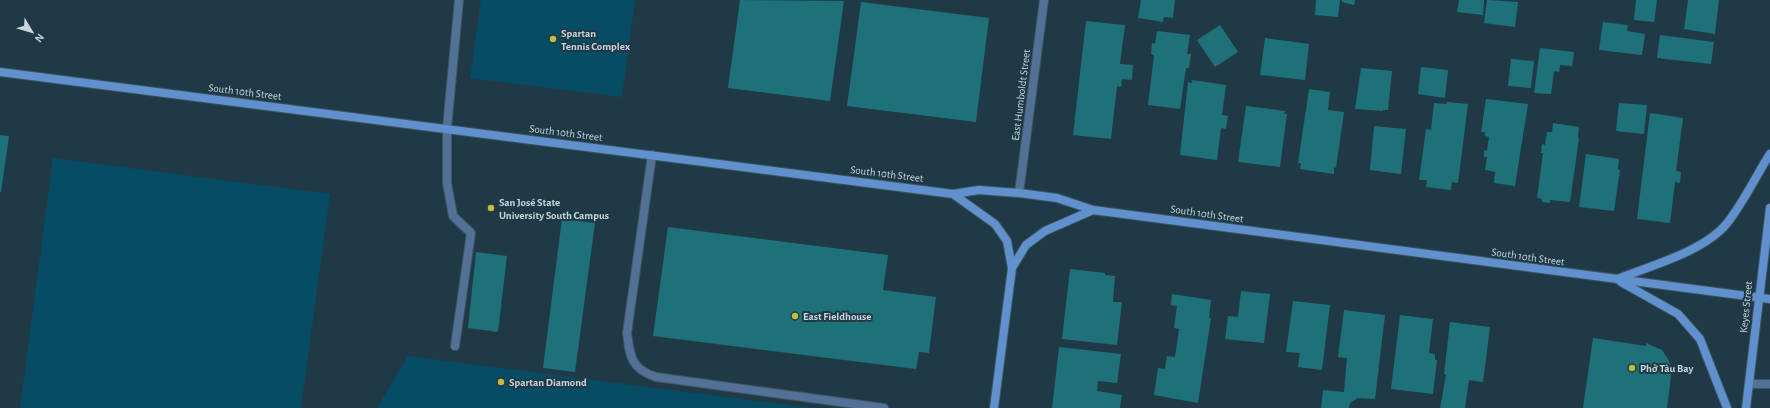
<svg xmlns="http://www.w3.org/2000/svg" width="1770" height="408" font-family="'Alegreya Sans',sans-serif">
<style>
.green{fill:#074c65}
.building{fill:#1f7179}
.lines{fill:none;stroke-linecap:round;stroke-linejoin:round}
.service-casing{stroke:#3d5661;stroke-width:10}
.minor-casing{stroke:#3d5661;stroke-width:10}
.secondary-casing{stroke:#3d5661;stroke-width:10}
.service{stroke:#537197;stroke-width:8}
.minor{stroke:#537197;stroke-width:8}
.secondary{stroke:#6091ce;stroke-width:8}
.poi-dot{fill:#c5bc3d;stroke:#1f3a46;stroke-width:1.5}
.labels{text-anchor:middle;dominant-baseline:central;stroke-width:4;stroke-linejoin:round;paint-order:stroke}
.poi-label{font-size:11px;font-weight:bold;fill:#c7d6de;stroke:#1f3a46;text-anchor:start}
.street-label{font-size:11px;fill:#c7d6de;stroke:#1f3a46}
</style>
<rect width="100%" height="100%" fill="#1f3a46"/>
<path class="green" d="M481 0H635L622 97 470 78Z
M53 158 330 194 301 408H20Z
M408 356 811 408H377Z"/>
<path class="building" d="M740 0 844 1 830 101 728 88Z
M1141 0H1175L1173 18 1164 17 1163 22 1138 18Z
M1316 0H1340L1338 17 1315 15Z
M1342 0H1355L1354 5 1342 2Z
M1459 0H1484L1483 15 1457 12Z
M1487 0 1518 2 1515 27 1484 23Z
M1636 0H1657L1654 22 1634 20Z
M1688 0H1719L1715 34 1684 29Z
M861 2 989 18 976 122 847 106Z
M1086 21 1125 25 1120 64 1133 65 1132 80 1122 79 1121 87 1117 86 1111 139 1073 135Z
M1603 22 1628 25 1627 31 1645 34 1642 55 1599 50Z
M1220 25 1238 52 1215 67 1197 40Z
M1157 31 1190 35 1187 54H1191L1189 68H1186L1180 109 1148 105 1154 55 1151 54 1152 43 1155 44Z
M1660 35 1714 42 1711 64 1657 58Z
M1265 38 1309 44 1305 80 1260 75Z
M1540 48 1574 52 1572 66 1560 65 1559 72 1554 71 1551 94 1534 93Z
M1511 59 1534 61 1531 88 1508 86Z
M1421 67 1448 70 1445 98 1418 94Z
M1361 68 1392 71 1388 110H1383V111L1355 109Z
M1192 80 1226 85 1222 115 1228 116 1226 129 1221 128 1217 160 1180 155 1188 82 1192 83Z
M1309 89 1330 92 1328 110 1344 112 1336 168 1334 167V174L1300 169 1301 163H1298Z
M1486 99 1528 104 1515 186 1494 183 1495 172 1485 170 1487 157H1484V150L1487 151 1489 137 1485 136V132H1481Z
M1447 102 1468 104 1458 183 1452 182 1451 190 1426 187 1427 180H1419L1426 129 1431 130 1434 103 1446 104Z
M1619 103 1647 105 1644 134 1616 131Z
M1246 106 1285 111 1284 114H1287L1280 167 1238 162Z
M1650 113 1683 118 1676 171 1681 172 1680 183 1675 182 1670 223 1637 219Z
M1553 123 1579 127 1578 138H1579L1570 202 1550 200V203L1542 202V199L1537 198 1543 153H1541L1542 144 1545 145 1547 132H1552Z
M1374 126 1406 129 1401 174 1370 170Z
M0 135 9 136 1 192H0Z
M1586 154 1619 159 1618 169 1620 170 1614 211 1579 207Z
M562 219 595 223 575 372 543 368Z
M668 227 888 255 883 290 936 297 929 353 919 352 916 369 653 336Z
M476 252 507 256 498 332 468 328Z
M1070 269 1105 273V275L1115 276 1113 302H1122L1117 345 1062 339Z
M1241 291 1270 294 1264 343 1225 339 1228 316 1238 317Z
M1172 294 1211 300 1209 318H1211L1198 403 1154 395 1158 368 1165 369 1167 356 1175 357 1179 329 1174 328 1177 306 1171 305Z
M1293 301 1330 305 1322 370 1298 367 1300 353 1286 352Z
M1344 310 1385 315 1375 399 1358 398 1350 403 1349 408H1321L1323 390 1344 392 1347 358 1338 357Z
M1400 315 1433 319 1429 353 1435 354V360H1437L1433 394 1391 389Z
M1450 322 1490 327 1483 382 1469 380 1465 408H1440L1446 375 1444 374Z
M1593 338 1646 346V343L1662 350 1668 359 1672 368 1667 408H1583Z
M1059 347 1121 354 1117 383 1098 381 1097 391 1122 395 1120 408H1052Z"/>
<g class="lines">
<g class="service-casing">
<path id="service" d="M652 155 627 333C630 357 631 369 656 377L884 408
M455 346 471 233 453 216 447 183V128L459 0
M1749 384H1770"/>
</g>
<g class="minor-casing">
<path id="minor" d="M1019 193 1044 0"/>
</g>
<g class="secondary-casing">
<path id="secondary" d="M0 72 953 194 979 190 1019 193 1057 198 1093 210 1770 299
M953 194 995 224 1007 241 1012 268 994 408
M1012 268 1026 245 1045 231 1093 210
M1617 279C1650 266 1706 251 1728 222 1744 201 1756 176 1770 154
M1621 282 1678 314 1700 339 1727 408
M1746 408 1770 208"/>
</g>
<use href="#service" class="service"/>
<use href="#minor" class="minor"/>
<use href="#secondary" class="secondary"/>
</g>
<g class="poi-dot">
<circle cx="553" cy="39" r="4"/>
<circle cx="491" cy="208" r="4"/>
<circle cx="795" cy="316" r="4"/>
<circle cx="1632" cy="368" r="4"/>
<circle cx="501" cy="382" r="4"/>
</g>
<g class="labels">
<g class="poi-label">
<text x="561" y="33">Spartan<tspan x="561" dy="13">Tennis Complex</tspan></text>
<text x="499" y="202">San José State<tspan x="499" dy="13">University South Campus</tspan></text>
<text x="803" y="316">East Fieldhouse</text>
<text x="1640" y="368">Phở Tàu Bay</text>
<text x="509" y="382">Spartan Diamond</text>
</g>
<g class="street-label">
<text transform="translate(245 92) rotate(7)">South 10th Street</text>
<text transform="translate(1021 95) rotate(-83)">East Humboldt Street</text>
<text transform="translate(566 133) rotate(7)">South 10th Street</text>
<text transform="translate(887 174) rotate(7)">South 10th Street</text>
<text transform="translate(1207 214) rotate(8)">South 10th Street</text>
<text transform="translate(1528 257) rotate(8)">South 10th Street</text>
<text transform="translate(1746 307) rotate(-84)">Keyes Street</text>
</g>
</g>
<g transform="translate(32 32) rotate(128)" stroke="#1f3a46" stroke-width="3" paint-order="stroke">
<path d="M0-3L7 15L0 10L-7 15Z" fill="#c7d6de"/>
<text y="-6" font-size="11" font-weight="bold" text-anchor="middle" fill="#c7d6de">N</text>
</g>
</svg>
